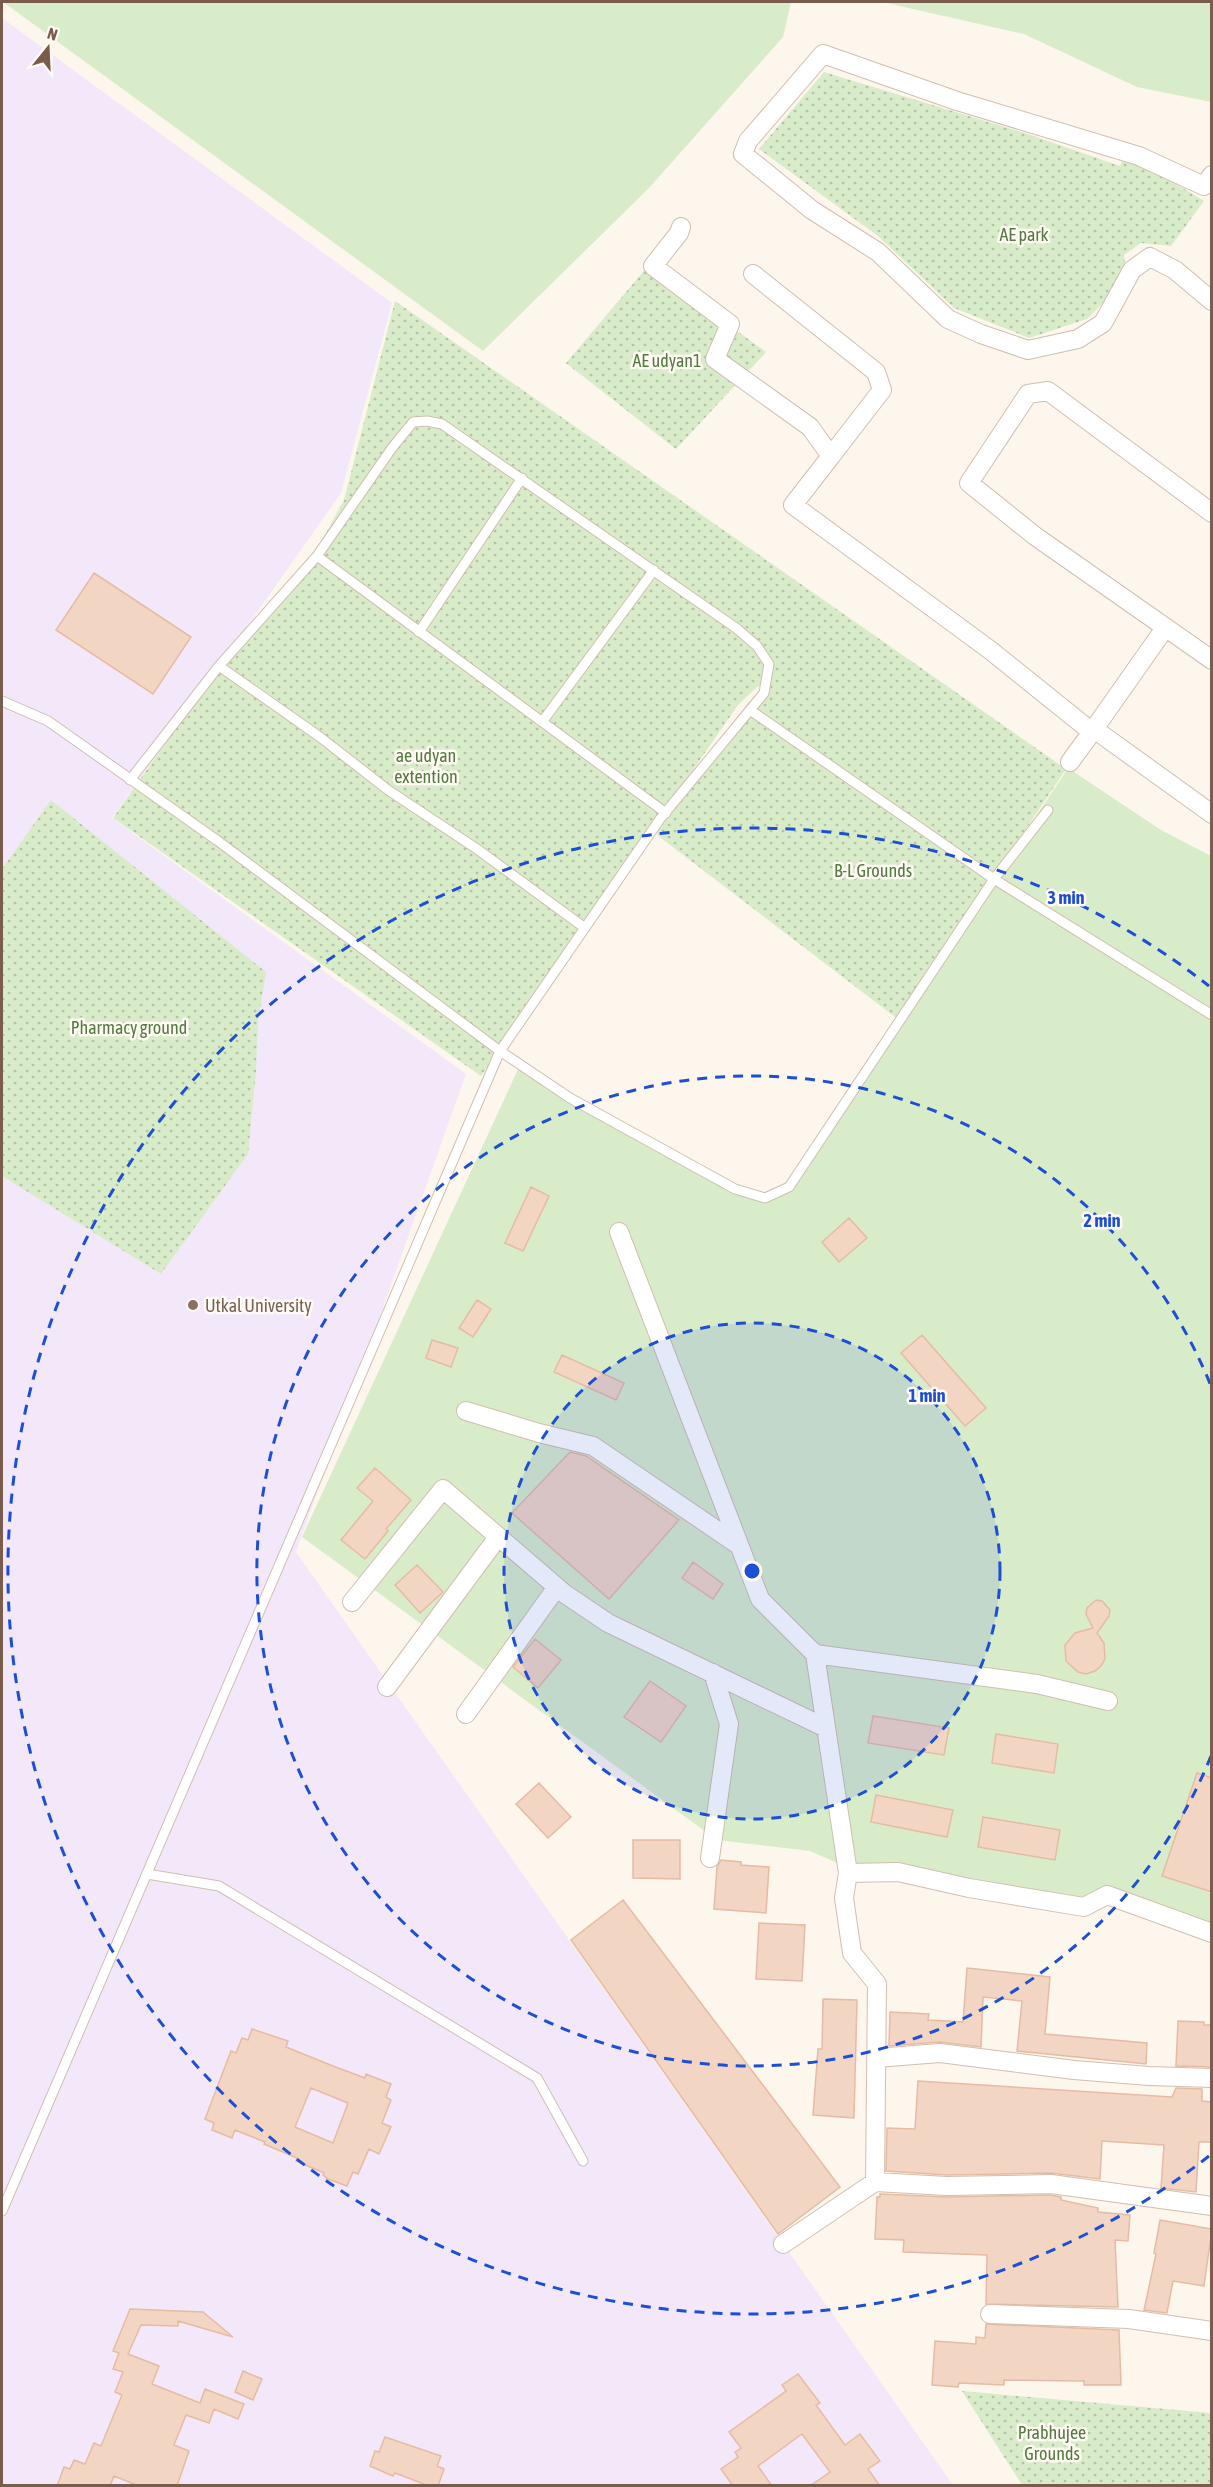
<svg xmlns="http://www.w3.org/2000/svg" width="1213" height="2487" font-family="'Asap Condensed',sans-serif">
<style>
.education{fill:#f3e8fa}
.grass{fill:#d8ecc9}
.park{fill:url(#park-dots)}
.building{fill:#f3d5c3;stroke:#e6bba3;stroke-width:1.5;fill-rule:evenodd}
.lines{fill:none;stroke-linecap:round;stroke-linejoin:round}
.lane-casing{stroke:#d1beb0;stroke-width:11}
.street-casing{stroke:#d1beb0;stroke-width:20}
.lane{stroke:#fff;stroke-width:9}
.street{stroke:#fff;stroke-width:18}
.ring{fill:none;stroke:#1d4ed8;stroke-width:3;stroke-dasharray:10 8}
.education-dot{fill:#8d6e63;stroke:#fffaf3;stroke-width:2}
.labels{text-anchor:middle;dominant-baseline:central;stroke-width:5;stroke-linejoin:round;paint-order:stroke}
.park-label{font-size:18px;fill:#537a41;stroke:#fffaf3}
.education-label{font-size:18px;fill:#785e54;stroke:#fffaf3;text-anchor:start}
.centre{fill:#1d4ed8;stroke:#fffaf3;stroke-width:3}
.ring-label{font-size:18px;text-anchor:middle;font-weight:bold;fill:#1d4ed8;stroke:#fffaf3;stroke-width:5;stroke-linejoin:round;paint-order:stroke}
</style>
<defs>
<pattern id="park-dots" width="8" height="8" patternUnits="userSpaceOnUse" patternTransform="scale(1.5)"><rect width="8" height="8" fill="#d8ecc9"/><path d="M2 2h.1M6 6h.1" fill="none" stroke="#b4c2a5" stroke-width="1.8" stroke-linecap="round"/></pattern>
</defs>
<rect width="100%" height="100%" fill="#fdf6ec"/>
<path class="education" d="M2 18 392 303 341 493 112 818 466 1074 296 1552 953 2485H2Z"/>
<path class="grass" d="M3 2H791L783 37 649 188 483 351Z
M882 2H1211V102L1137 87 1024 34Z
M1068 768 1161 830 1211 856V1929L1118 1895 1084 1901 853 1870 810 1851 717 1840 302 1537 520 1065 666 1152 765 1199 790 1188Z"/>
<path class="park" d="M824 72 1025 133 1120 166 1125 152 1204 201 1171 246 1141 243 1124 255 1127 279 1087 319 1029 338 954 308 878 236 759 149Z
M648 266 766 352 676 449 566 363Z
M395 301 1066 769 899 1020 657 835 666 813 748 703 770 679 757 687 738 705 481 1076 113 818 219 666 314 555 344 500Z
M51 800 266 972 258 1021 256 1071 248 1154 161 1274 2 1176V869Z
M962 2391 1211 2413V2485H1022Z"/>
<path class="building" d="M94 573 191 637 153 694 56 630Z
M531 1187 549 1196 523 1251 505 1243Z
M849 1218 867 1238 839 1262 822 1242Z
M477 1300 491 1309 473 1337 459 1328Z
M922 1335 986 1408 965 1426 901 1353Z
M432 1340 458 1348 451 1367 426 1358Z
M562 1355 624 1383 616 1400 554 1372Z
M570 1452 586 1456 679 1520 609 1599 512 1513Z
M375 1468 411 1500 386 1529 388 1531 365 1559 341 1540 373 1501 357 1488Z
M693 1562 723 1584 713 1599 682 1578Z
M417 1565 443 1592 420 1613 395 1585Z
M1096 1600 1102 1601 1110 1610 1109 1616 1097 1633 1104 1643 1105 1659 1101 1666 1095 1671 1086 1674 1078 1672 1066 1661 1065 1645 1075 1633 1093 1628 1086 1614 1087 1608Z
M535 1639 561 1660 538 1688 513 1667Z
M650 1681 686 1706 661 1742 624 1717Z
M873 1716 949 1728 944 1755 868 1743Z
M996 1734 1058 1744 1054 1773 992 1763Z
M1197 1773 1212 1778V1892L1162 1876Z
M539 1783 571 1817 548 1838 516 1804Z
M876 1795 953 1810 947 1837 871 1822Z
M983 1817 1060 1830 1055 1860 978 1847Z
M633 1840H680V1879L633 1878Z
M721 1860 741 1862V1865L769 1867 766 1913 714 1909 717 1867Z
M623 1900 840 2187 778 2234 571 1940Z
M759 1923 805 1925 802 1981 756 1979Z
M967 1968 1050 1977 1045 2034 1147 2043 1146 2064 1017 2051 1022 2001 983 1997 981 2047 939 2042 889 2046 890 2012 929 2014 928 2020 963 2022Z
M823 1999 857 2000 854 2118 813 2115 818 2049H822Z
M1178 2021 1204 2022V2025H1212V2067L1176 2066Z
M252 2029 288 2041 286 2047 333 2066 365 2078 366 2074 391 2084 386 2097 391 2100 382 2123 391 2127 379 2154 369 2149 358 2174 353 2172 347 2186 328 2179 323 2175 324 2173 296 2161 297 2158 264 2144 265 2142 235 2130 232 2138 212 2130 214 2123 205 2119 231 2051 236 2053 242 2038 248 2040ZM311 2088 348 2103 333 2143 295 2127Z
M918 2081 1172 2097 1176 2088 1202 2089V2101L1212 2102V2142H1199L1196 2192 1161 2188 1164 2145 1102 2141 1100 2179 1051 2173 947 2175 886 2171 887 2128 915 2129Z
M880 2194 947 2197 1050 2195 1061 2197V2200L1098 2208V2212L1130 2215 1128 2241 1115 2240 1118 2307 986 2304 987 2255 903 2252 904 2240 875 2239 877 2197H880Z
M1160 2220 1212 2229 1204 2286 1173 2281 1167 2313 1144 2310 1156 2254 1154 2253Z
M130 2309 203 2312 233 2337 178 2321V2326L141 2325 128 2354 159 2366 152 2384 200 2403 205 2389 244 2404 238 2419 214 2409 209 2423 186 2415 174 2445 189 2451 177 2486H139L114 2476 110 2486H57L64 2467 70 2469 74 2460 85 2464 94 2443 101 2446 122 2395 115 2392 123 2372 113 2369 119 2353 113 2351Z
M986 2324 1119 2330 1121 2385H1084V2381L1004 2380V2385L959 2383 958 2387 932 2385 935 2341 976 2344V2337L985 2338Z
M243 2371 262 2379 253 2400 235 2392Z
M798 2374 820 2403 816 2405 845 2445 860 2434 880 2461 868 2469 880 2486H810L830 2472 802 2434 758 2466 772 2486H733L721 2469 738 2457 735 2452 741 2448 729 2432 786 2391 782 2385Z
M385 2437 441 2456 437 2466 444 2469 438 2486H429L395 2473 393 2476 370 2466 375 2451 379 2452Z"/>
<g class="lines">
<g class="lane-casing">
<path id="lane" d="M317 556 666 813
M419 632 522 478
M219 666 320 737 388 790 477 849 585 928
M2 701 48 721 218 841 500 1051 660 819 750 710 994 879 1048 810
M542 722 654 570
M130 780 219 666 317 556 392 448 413 422 427 421 442 424 736 628 757 646 769 664 764 693 750 710
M147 1874 219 1886 537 2078 583 2161
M2 2211 500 1051 570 1098 735 1189 765 1198 789 1187 994 879 1212 1015"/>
</g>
<g class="street-casing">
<path id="street" d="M1212 175 1204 186 1139 156 957 101 823 54 748 141 743 154 812 210 878 252 948 319 981 334 1028 350 1078 339 1103 323 1132 270 1150 257 1175 270 1212 301
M681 227 679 233 653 266 730 324 715 359 810 427 831 456 793 505 990 650 1092 732
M753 274 876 372 882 390 831 456
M1212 513 1048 391 1028 394 969 483 1035 536 1212 660
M1094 729 1165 628
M1070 762 1094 729 1212 814
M619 1232 760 1599 815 1654
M466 1411 539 1433 593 1446 737 1544
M352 1602 443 1489 565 1594 608 1623 826 1728
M387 1687 498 1537
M466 1714 557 1587
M710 1858 729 1724 713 1673
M848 1873 815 1654 1037 1684 1108 1701
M876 2058 940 2053 1074 2070 1149 2076 1212 2078
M875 2182 877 1984 852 1953 844 1898 848 1873 898 1872 969 1888 1084 1907 1107 1895 1212 1933
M783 2244 875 2182 947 2186 1051 2184 1212 2206
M990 2314 1129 2319 1212 2331"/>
</g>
<use href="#lane" class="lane"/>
<use href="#street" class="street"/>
</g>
<circle cx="752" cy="1571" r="248" fill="#1d4ed8" fill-opacity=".12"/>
<g class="ring">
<circle cx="752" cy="1571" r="248"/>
<path d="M1211 1756A495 495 0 1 1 1211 1386"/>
<path d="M1209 2156A743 743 0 1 1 1209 986"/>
</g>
<circle class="education-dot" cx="193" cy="1305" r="6"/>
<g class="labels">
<g class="park-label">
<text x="1024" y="234">AE park</text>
<text x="667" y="360">AE udyan1</text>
<text x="426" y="755">ae udyan<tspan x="426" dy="21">extention</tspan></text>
<text x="873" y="870">B-L Grounds</text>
<text x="129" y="1027">Pharmacy ground</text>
<text x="1052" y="2432">Prabhujee<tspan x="1052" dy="21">Grounds</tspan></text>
</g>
<g class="education-label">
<text x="205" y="1305">Utkal University</text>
</g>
</g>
<circle cx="752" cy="1571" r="9" class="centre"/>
<g class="ring-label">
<text x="1066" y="904">3 min</text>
<text x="1102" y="1227">2 min</text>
<text x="927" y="1402">1 min</text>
</g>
<rect width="1213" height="2487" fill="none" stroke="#7a5c4d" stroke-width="6"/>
<g transform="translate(48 48) rotate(18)" stroke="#fffaf3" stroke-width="4.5" paint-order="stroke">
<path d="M0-4.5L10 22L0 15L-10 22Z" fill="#7a5c4d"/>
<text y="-9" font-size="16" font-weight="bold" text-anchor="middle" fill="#7a5c4d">N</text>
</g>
</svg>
